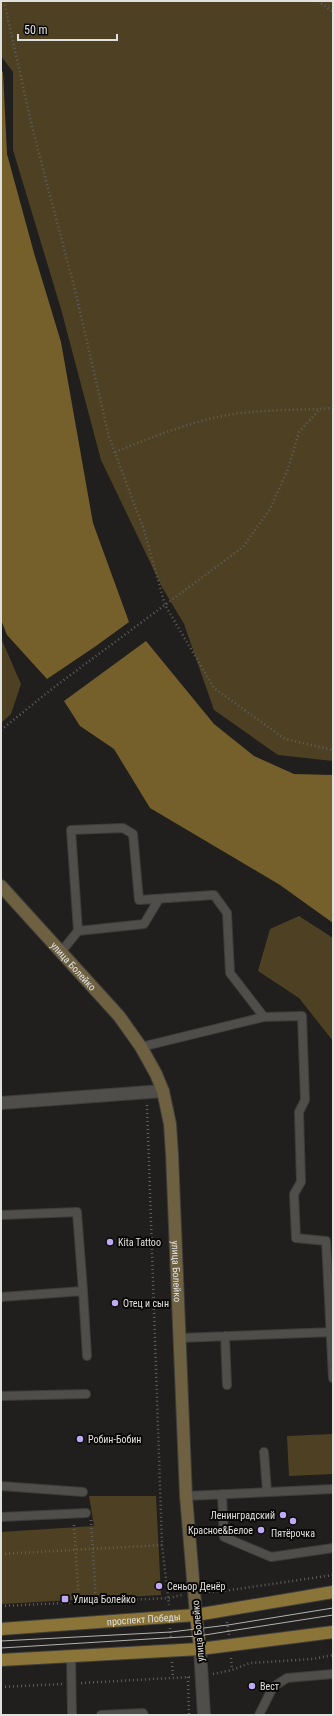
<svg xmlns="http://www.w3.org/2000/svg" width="334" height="1716" font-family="'Roboto Condensed',sans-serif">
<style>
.green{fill:#4e4123}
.water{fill:#755f2b}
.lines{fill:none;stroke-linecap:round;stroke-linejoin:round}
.lane-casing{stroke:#3d3d3b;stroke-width:10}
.street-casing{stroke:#3d3d3b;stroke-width:14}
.secondary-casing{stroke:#3d3d3b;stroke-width:14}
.primary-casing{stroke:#3d3d3b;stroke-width:14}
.path{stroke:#61605e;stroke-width:2.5;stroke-dasharray:1 3;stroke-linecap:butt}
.lane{stroke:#504e4b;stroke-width:8}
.street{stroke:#504e4b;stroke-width:12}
.secondary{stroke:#6d6142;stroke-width:12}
.primary{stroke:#8b7438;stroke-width:12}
.tram{stroke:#b2b2b0;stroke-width:1}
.poi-dot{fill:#bea9f4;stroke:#0a0908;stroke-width:1.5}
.labels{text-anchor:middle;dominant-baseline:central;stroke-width:4;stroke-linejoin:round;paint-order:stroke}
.street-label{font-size:10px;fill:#e0e0de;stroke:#0a0908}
.poi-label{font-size:10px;fill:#e0e0de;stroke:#0a0908;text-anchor:start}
</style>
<rect width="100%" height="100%" fill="#201f1d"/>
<path class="green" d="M1 1H333V761L278 755 214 710 184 624 162 587 101 460 61 309 13 150V72L1 56Z
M1 638 21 684 11 714 1 723Z
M299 916 333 938V1041L299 998 258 971 270 929Z
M333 1434V1474L289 1476 287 1436Z
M89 1496H156L161 1595 1 1604V1532L94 1526Z"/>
<path class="water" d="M1 71 3 72 7 154 34 253 61 342 93 523 129 622 96 646 47 679 7 635 1 620Z
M146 641 214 724 254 756 294 774 333 775V923L280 885 150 808 114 749 80 726 64 701Z"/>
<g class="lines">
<g class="lane-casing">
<path id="lane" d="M78 931 71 830 123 828 133 834 139 900 214 895 227 913 230 973 264 1017 302 1016 305 1100 299 1112 301 1182 294 1194 296 1238 326 1241 333 1378
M61 952 78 931 144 924 159 899
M141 1047 264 1017
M1 1215 77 1212 83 1291 1 1297
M83 1291 87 1356
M225 1336 227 1385
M180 1338 333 1332
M1 1396 86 1394
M264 1452 267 1492
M1 1486 83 1492
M222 1494 224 1537 271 1557 333 1548
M186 1496 333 1489
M1 1517 86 1513
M71 1656 72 1715
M101 1715 143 1713 144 1715
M259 1715 273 1687 287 1678 333 1674"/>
</g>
<g class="street-casing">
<path id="street" d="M1 1103 163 1091
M200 1649 204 1715"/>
</g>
<g class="secondary-casing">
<g id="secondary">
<path id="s1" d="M1 886 119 1016 141 1047 156 1074 163 1091 170 1124 172 1154 186 1496 196 1615"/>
</g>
</g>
<g class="primary-casing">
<g id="primary">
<path d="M196 1615 200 1649"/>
<path id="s2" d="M1 1629 196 1615 333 1592"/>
<path d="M1 1660 200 1649 333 1632"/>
</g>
</g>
<path class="path" d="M4 1 33 131 75 290 109 437 143 527 165 605 214 688 285 739 333 750
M318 1 333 12
M115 452C150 438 185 424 222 416 252 410 289 410 320 409
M1 730 53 688 243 547 270 509 288 469 299 432 320 409 333 408
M147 1105 162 1545 169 1605
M91 1520 96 1602
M74 1525 79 1603
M1 1554 162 1545
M205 1592 224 1591 333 1575
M1 1606 169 1598 182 1595
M227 1622 229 1635
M170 1628 171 1639
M231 1658 232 1670
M172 1662 173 1678
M213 1674 232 1670 250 1663 313 1659 333 1655
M188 1677 189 1715
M81 1683 190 1677
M1 1687 62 1684"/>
<use href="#lane" class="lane"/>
<use href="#street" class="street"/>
<use href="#secondary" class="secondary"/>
<use href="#primary" class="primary"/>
<path class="tram" d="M1 1641 171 1632 228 1625 333 1608
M1 1648 198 1636 333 1615"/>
</g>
<g class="poi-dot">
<circle cx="110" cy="1242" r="4"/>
<circle cx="115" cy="1303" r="4"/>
<circle cx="80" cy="1439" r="4"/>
<circle cx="283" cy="1515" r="4"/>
<circle cx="293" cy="1521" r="4"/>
<circle cx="261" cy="1530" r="4"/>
<circle cx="159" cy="1586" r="4"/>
<rect x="61" y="1595" width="8" height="8" rx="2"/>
<circle cx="252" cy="1686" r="4"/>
</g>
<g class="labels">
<g class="street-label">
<text stroke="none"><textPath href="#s1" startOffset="108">улица Болейко</textPath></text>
<text stroke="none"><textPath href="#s1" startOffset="444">улица Болейко</textPath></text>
<text stroke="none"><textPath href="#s2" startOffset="143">проспект Победы</textPath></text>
<text transform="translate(198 1631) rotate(-95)">улица Болейко</text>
</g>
<g class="poi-label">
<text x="118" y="1242">Kita Tattoo</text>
<text x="123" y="1303">Отец и сын</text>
<text x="88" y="1439">Робин-Бобин</text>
<text x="275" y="1515" text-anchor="end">Ленинградский</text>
<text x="253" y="1530" text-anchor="end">Красное&amp;Белое</text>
<text x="293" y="1533" text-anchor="middle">Пятёрочка</text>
<text x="167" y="1586">Сеньор Денёр</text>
<text x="73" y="1599">Улица Болейко</text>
<text x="260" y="1686">Вест</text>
</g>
</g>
<rect width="334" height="1716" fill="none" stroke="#e0e0de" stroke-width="4"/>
<path d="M18 34v6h99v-6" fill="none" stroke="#e0e0de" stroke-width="2"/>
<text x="24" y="34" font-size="12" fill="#e0e0de" stroke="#0a0908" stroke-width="3" paint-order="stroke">50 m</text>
</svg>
